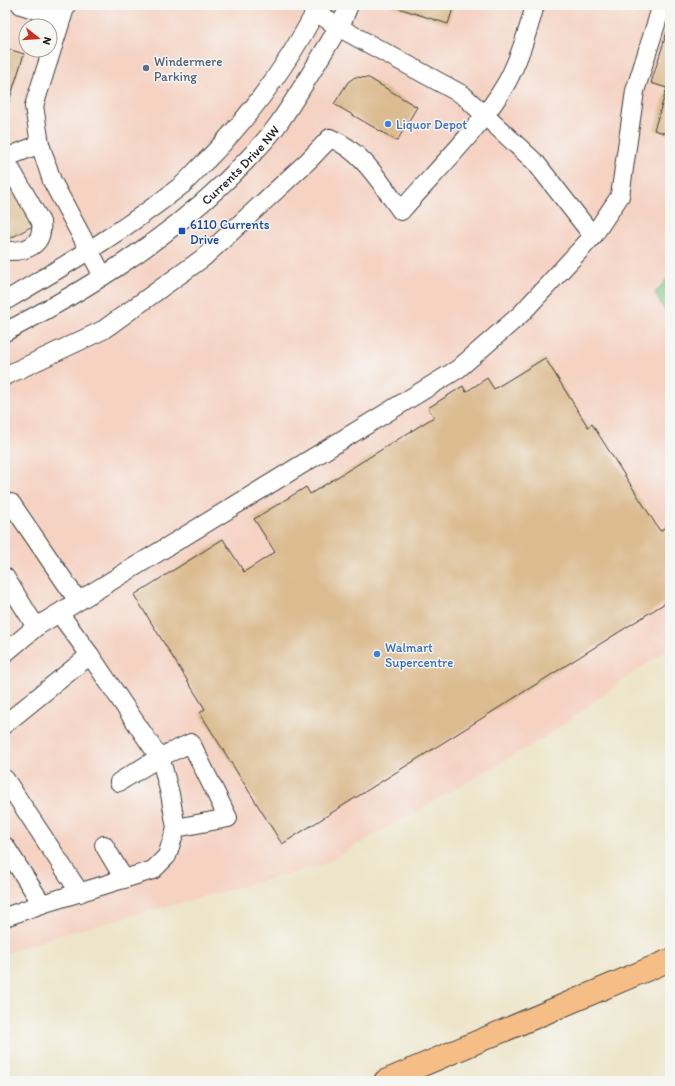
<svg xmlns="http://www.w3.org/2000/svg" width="675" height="1086" font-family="Itim,sans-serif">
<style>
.built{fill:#f5d2c2;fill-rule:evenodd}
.green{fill:#7ac98a;stroke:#4b7253}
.building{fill:#dbbb90}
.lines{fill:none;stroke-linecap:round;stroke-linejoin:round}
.minor-casing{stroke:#3b3a36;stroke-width:20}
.highway-casing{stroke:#3b3a36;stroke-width:24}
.minor{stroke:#fff;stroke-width:18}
.highway{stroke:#f6be87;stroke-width:22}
.service-dot{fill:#5c6f8a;stroke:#f6f6f2;stroke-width:1.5}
.shop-dot{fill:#3f7fe0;stroke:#f6f6f2;stroke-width:1.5}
.transit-dot{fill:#1a4fb4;stroke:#f6f6f2;stroke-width:1.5}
.labels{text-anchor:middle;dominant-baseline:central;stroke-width:3;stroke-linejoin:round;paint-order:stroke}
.service-label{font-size:13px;fill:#4e5e75;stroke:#f6f6f2;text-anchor:start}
.shop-label{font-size:13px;fill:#366cbe;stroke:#f6f6f2;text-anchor:start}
.street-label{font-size:13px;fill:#1c1c1c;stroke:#f6f6f2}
.transit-label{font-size:13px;fill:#164399;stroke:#f6f6f2;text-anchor:start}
</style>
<rect width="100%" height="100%" fill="#f6f6f2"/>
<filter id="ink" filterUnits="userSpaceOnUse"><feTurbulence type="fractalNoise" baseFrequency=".025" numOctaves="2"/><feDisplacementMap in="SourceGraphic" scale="8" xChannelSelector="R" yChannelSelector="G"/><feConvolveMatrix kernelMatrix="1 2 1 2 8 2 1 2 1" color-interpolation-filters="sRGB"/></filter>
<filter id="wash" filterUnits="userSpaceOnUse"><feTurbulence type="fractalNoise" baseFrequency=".012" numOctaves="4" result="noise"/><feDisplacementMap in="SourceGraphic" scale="16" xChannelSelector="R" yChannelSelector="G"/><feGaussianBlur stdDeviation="0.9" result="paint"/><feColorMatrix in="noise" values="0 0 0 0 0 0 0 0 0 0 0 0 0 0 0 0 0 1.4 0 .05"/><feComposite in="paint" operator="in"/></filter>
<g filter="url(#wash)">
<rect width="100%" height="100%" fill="#ede5c9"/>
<path class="built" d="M5 5H670V647L544 738 322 865 64 934 5 953ZM26 26H50V50H26Z"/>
<path class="green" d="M670 276V320L655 293Z"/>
<g id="blocks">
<path class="building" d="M389 5H454L448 24Z
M670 22V135L654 130 667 88 651 83Z
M5 48 24 54 5 114Z
M355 77 369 78 417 107 397 141 334 104 348 82Z
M5 171 36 224 9 239 5 233Z
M545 358 588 427 592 424 660 531 670 524V600L282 844 200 713 205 709 134 595 223 539 244 572 275 552 254 519 306 487 310 494 434 417 428 408 463 386 466 392 487 378 494 389Z"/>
</g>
</g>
<g filter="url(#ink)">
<use href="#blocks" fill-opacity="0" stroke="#3b3a36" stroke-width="1"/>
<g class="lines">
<g class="minor-casing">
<g id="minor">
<path d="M21 5 61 18"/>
<path d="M66 5 34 106 40 144 52 181 103 276"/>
<path d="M315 11 338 27 463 95 536 163 593 236"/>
<path d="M5 158 40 144"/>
<path d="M5 159 41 222C44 246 26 252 5 251"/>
<path d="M5 301C66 265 127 229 182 185 191 177 199 167 208 159 253 113 289 63 319 5"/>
<path id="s1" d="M5 332C86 290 160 244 226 181 245 162 264 144 279 123 302 90 322 54 343 20L349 5"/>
<path d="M5 376 103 330 203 258 309 160 330 138C363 151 381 184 401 211 436 171 480 129 507 82 520 58 528 31 535 5"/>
<path d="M11 503 78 601"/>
<path d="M5 577 36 627"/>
<path d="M5 653 36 627 458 369 521 314 593 236 620 196 635 91 662 5"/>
<path d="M5 724 90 655 59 613"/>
<path d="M5 779 80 893"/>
<path d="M119 782 160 757 191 743 228 818 176 828"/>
<path d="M104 845 124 879"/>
<path d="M5 846 42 904 5 917"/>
<path d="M42 904 153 870 167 856 176 828 170 794 161 760 90 655"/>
</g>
</g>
<g class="highway-casing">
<path id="highway" d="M385 1081 670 960"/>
</g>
<use href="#minor" class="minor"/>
<use href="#highway" class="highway"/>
</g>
</g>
<circle class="service-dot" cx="146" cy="68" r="4"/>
<g class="shop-dot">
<circle cx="388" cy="124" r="4"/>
<circle cx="377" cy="654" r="4"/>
</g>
<rect class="transit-dot" x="178" y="227" width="8" height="8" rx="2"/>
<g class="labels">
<g class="service-label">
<text x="154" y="61">Windermere<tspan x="154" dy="15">Parking</tspan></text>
</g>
<g class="shop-label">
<text x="396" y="124">Liquor Depot</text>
<text x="385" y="647">Walmart<tspan x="385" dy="15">Supercentre</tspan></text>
</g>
<g class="street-label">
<text stroke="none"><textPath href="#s1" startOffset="290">Currents Drive NW</textPath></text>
</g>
<g class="transit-label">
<text x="190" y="224">6110 Currents<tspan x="190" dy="15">Drive</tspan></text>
</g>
</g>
<rect width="675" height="1086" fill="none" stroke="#f6f6f2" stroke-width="20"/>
<g transform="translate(38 38) rotate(107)"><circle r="19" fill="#f6f6f2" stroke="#9f9f9c"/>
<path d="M0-3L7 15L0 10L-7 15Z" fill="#c8321e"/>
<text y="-6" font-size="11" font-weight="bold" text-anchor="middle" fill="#1c1c1c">N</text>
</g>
</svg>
